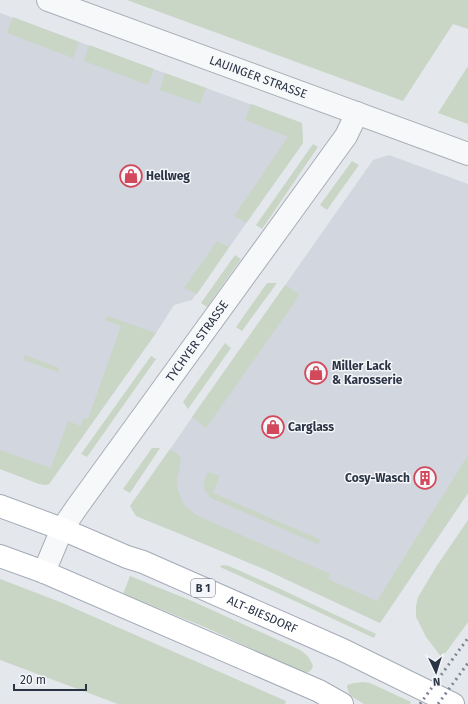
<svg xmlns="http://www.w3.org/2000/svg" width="468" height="704" font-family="'Fira Sans',sans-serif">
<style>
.built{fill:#d2d6de}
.green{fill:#c9d6c5}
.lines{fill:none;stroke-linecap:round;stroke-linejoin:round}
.minor-casing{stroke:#a9aeb7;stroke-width:24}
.primary-casing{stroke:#a3abb8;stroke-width:24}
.minor{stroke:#f7f8fa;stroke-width:22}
.primary{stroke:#fff;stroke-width:22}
.rail{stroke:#7d8696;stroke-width:3;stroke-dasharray:2 4;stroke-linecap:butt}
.labels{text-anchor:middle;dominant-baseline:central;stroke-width:3;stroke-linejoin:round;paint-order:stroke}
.shield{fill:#f4f6f9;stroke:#676e7b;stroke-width:1}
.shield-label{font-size:11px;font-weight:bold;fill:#2b3445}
.street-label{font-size:12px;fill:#2b3445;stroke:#f4f6f9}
.poi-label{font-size:12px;font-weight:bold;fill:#2b3445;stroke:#f4f6f9;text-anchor:start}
</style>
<rect width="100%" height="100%" fill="#e4e7ec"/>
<path class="built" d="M0 13 302 123 303 143 192 300 174 305 156 333 49 484 45 485 0 469Z
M389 155 468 184V493L380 623 264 569 178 533 136 516 130 506 373 160Z"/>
<path class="green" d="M127 0H468V29L453 24 403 101Z
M13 17 79 42 73 58 7 33Z
M89 45 154 69 148 85 84 61Z
M468 66V124L438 113Z
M165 73 206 88 200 104 160 90Z
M251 104 302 123 303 143 246 223 234 216 288 137 245 120Z
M313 144 318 147 262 229 256 225Z
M352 161 359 165 327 210 320 205Z
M217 241 229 247 197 294 184 288Z
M235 255 241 259 207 307 201 303Z
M267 283H277L242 331 236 327Z
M285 285 299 294 292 306 206 428 192 417Z
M107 316 156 333 49 484 45 485 39 484 0 469V450L51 468 68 421 81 426 84 418 88 419 121 326 105 320Z
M225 343 231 348 188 409 183 402Z
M25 355 59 368 58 372 23 360Z
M151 356 156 359 87 457 81 454Z
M152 448H160L130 493 123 489Z
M170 449 178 454 181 459 177 480 178 490 184 505 196 515 330 574 328 579 377 601 468 455V493L380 623 264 569 178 533 136 516 130 506Z
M208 472 220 476 213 493 321 540 318 544 211 498C201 488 203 483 208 472Z
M468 520V622L442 658 426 637 416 617V606L418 597 436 567Z
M222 565 229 566 274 586 376 634 374 638 297 602 220 567Z
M130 576 192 601 298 649C306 653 310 658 313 666 311 672 307 674 301 672L207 628 123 594Z
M0 579 60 602 286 701 285 704H118L0 660Z
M363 682 370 683 411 702 410 704H364L351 696 348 691 347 685 354 683Z"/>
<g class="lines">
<g class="minor-casing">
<g id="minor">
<path id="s1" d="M48 0 468 154"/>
<path id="s2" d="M44 572 62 529 77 507 346 136 357 113"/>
</g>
</g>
<g class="primary-casing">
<g id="primary">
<path id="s3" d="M0 506 62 529 127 557 143 562 343 650 453 704"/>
<path d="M0 556 44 572 319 691 342 704"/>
</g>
</g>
<use href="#minor" class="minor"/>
<use href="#primary" class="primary"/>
<path class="rail" d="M420 704 468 638
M438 704 468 663"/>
</g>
<defs>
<g id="shop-ring" transform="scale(1.15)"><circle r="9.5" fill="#f4f6f9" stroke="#d1495b" stroke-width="1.5"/><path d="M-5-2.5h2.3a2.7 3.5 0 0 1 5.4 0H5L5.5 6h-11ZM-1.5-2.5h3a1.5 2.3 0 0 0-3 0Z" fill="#d1495b"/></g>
<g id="building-ring" transform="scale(1.15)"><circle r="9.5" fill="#f4f6f9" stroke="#d1495b" stroke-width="1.5"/><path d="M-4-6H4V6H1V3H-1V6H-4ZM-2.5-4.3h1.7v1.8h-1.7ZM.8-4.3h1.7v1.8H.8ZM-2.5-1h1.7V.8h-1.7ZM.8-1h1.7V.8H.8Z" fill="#d1495b"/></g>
</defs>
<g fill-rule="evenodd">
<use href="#shop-ring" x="131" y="176"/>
<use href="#shop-ring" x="316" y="373"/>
<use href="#shop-ring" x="273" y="427"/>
<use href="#building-ring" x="425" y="478"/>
</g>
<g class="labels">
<rect class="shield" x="191" y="579" width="24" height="18" rx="3"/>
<g class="shield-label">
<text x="203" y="588">B 1</text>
</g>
<g class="street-label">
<text stroke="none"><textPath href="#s1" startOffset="224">LAUINGER STRASSE</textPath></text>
<text stroke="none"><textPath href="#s2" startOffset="278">TYCHYER STRASSE</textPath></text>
<text stroke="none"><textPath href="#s3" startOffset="284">ALT-BIESDORF</textPath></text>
</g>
<g class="poi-label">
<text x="146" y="176">Hellweg</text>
<text x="332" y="366">Miller Lack<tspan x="332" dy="14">&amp; Karosserie</tspan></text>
<text x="288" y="427">Carglass</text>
<text x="410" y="478" text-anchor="end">Cosy-Wasch</text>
</g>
</g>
<g transform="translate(436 672) rotate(176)" stroke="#f4f6f9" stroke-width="3" paint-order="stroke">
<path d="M0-3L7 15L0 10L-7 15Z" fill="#2b3445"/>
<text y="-6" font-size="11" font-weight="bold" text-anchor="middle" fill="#2b3445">N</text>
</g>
<path d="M14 684v6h72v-6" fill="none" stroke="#2b3445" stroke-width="2"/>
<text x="20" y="684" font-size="12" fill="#2b3445" stroke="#f4f6f9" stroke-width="3" paint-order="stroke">20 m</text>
</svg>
